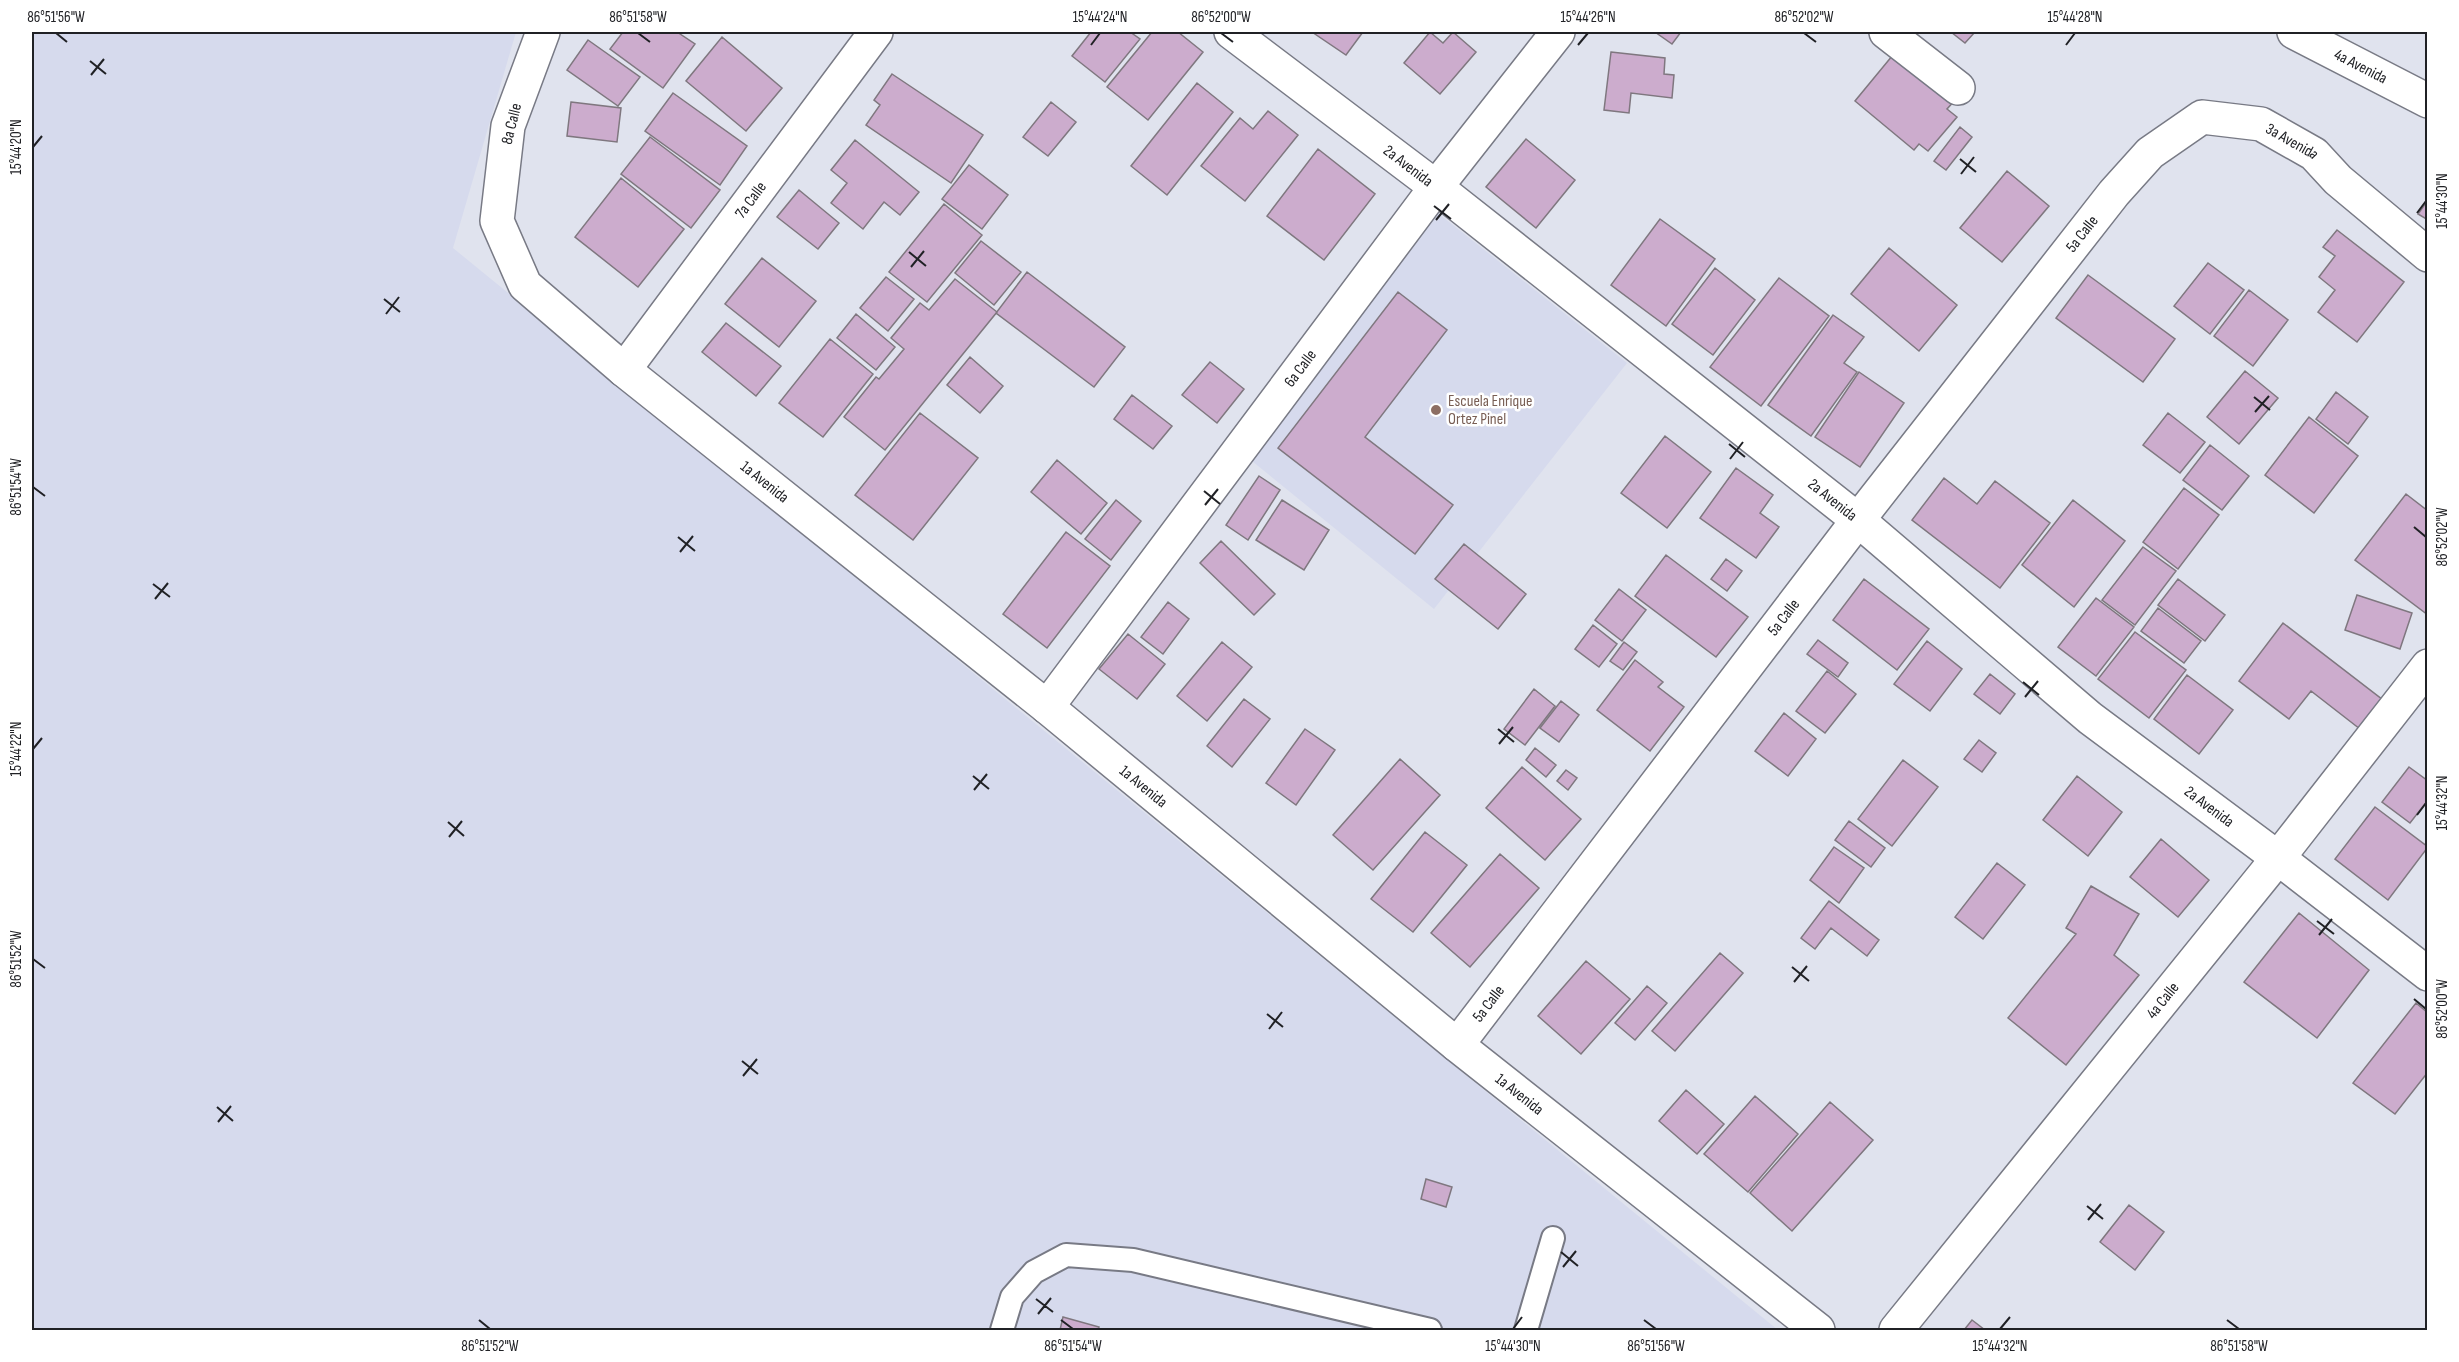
<svg xmlns="http://www.w3.org/2000/svg" width="2459" height="1362" font-family="'Sofia Sans Condensed',sans-serif">
<style>
.built{fill:#d6daed}
.building{fill:#ccaccd;stroke:#7f777f;stroke-width:1.5}
.lines{fill:none;stroke-linecap:round;stroke-linejoin:round}
.lane-casing{stroke:#787a85;stroke-width:26}
.street-casing{stroke:#787a85;stroke-width:36}
.lane{stroke:#fff;stroke-width:22}
.street{stroke:#fff;stroke-width:33}
.ticks{fill:none;stroke:#202125;stroke-width:2}
.education-dot{fill:#8d6e63;stroke:#fff;stroke-width:2}
.labels{text-anchor:middle;dominant-baseline:central;stroke-width:5;stroke-linejoin:round;paint-order:stroke}
.street-label{font-size:16px;fill:#202125;stroke:#fff}
.education-label{font-size:16px;fill:#785e54;stroke:#fff;text-anchor:start}
.neatline{fill:none;stroke:#202125;stroke-width:2}
.ticks-label{font-size:15px;text-anchor:middle;fill:#202125}
</style>
<rect width="100%" height="100%" fill="#e0e3ee"/>
<path class="built" d="M32 32H516L453 248 1778 1330H32Z
M1434 210 1627 363 1434 609 1247 457Z"/>
<path class="building" d="M623 32H677L695 44 663 88 610 49Z
M1091 32H1130L1140 39 1105 82 1072 56Z
M1152 32H1178L1203 52 1148 120 1107 87Z
M1312 32H1363L1346 55Z
M1430 32 1443 43 1453 32 1476 52 1440 94 1404 63Z
M1655 32H1681L1672 44Z
M1951 32H1975L1965 43Z
M722 37 782 88 746 131 686 81Z
M588 40 640 77 618 106 567 70Z
M1897 50 1956 99 1947 109 1957 117 1928 151 1919 144 1914 150 1855 101Z
M1611 52 1665 58 1664 74 1674 75 1672 98 1631 93 1629 113 1604 110Z
M892 74 983 135 951 183 866 125 880 105 874 100Z
M1197 83 1233 112 1167 195 1131 166Z
M673 93 747 146 720 185 645 131Z
M571 102 621 108 617 142 567 136Z
M1051 102 1076 122 1048 156 1023 137Z
M1268 111 1298 135 1245 201 1201 166 1240 118 1253 129Z
M1960 127 1972 137 1946 170 1934 161Z
M650 137 720 190 691 228 621 174Z
M1526 139 1575 180 1536 228 1486 187Z
M855 140 919 192 900 215 884 202 863 229 831 203 847 183 831 170Z
M1318 149 1375 194 1324 260 1267 216Z
M969 165 1008 195 982 229 942 199Z
M2007 171 2049 206 2002 262 1960 228Z
M621 178 684 229 638 287 575 237Z
M799 190 839 223 818 249 777 217Z
M2428 200V220L2418 214Z
M944 204 982 235 927 302 889 272Z
M1660 219 1715 259 1666 326 1611 285Z
M2337 230 2404 282 2357 342 2318 312 2335 290 2319 277 2335 256 2323 247Z
M981 241 1021 272 994 305 955 273Z
M1889 248 1957 305 1919 351 1851 294Z
M762 258 816 301 779 347 725 304Z
M2208 263 2244 290 2210 334 2174 306Z
M1715 268 1755 300 1713 355 1672 324Z
M1027 272 1125 347 1094 387 996 313Z
M2088 275 2175 339 2143 382 2056 318Z
M886 277 914 299 888 331 860 308Z
M1779 278 1829 316 1761 406 1710 367Z
M955 279 997 312 885 450 844 417 876 377 879 379 904 349 891 338 920 303 929 310Z
M2249 290 2288 320 2253 366 2214 336Z
M1398 292 1447 330 1365 437 1453 505 1415 554 1278 448Z
M856 314 895 347 876 370 837 338Z
M1833 315 1864 337 1844 363 1857 372 1811 436 1768 405Z
M726 323 781 366 756 396 702 352Z
M830 339 873 374 823 437 779 403Z
M970 357 1003 386 980 413 947 385Z
M1210 362 1244 389 1217 423 1182 395Z
M2245 371 2278 398 2239 444 2207 417Z
M1859 372 1904 403 1860 467 1815 437Z
M2336 392 2368 417 2348 444 2316 419Z
M1132 395 1172 426 1153 449 1114 419Z
M920 413 978 458 913 540 855 495Z
M2168 413 2205 442 2180 473 2143 445Z
M2309 417 2358 456 2314 513 2265 475Z
M1665 436 1711 472 1667 528 1621 493Z
M2210 445 2249 476 2222 510 2183 480Z
M1057 460 1107 503 1081 534 1031 492Z
M1736 468 1773 495 1760 513 1779 527 1756 558 1700 518Z
M1259 476 1280 490 1248 540 1226 525Z
M1944 478 1977 504 1995 481 2050 523 2000 588 1912 520Z
M2184 488 2219 515 2178 569 2143 542Z
M2406 494 2428 511V615L2355 560Z
M1116 500 1141 521 1111 560 1085 539Z
M1282 500 1329 530 1304 570 1256 540Z
M2073 500 2125 541 2074 607 2022 565Z
M1066 532 1110 566 1047 648 1003 614Z
M1221 541 1275 594 1254 615 1200 563Z
M1464 544 1526 594 1498 629 1435 579Z
M2143 547 2176 571 2135 625 2102 600Z
M1666 555 1748 617 1716 657 1635 596Z
M1726 559 1742 571 1727 591 1711 579Z
M1864 579 1929 629 1897 670 1833 620Z
M2178 579 2225 615 2205 641 2158 605Z
M1619 589 1646 610 1622 641 1595 620Z
M2357 595 2412 613 2400 649 2345 630Z
M2096 598 2134 627 2096 676 2058 647Z
M1168 602 1189 619 1163 654 1141 637Z
M2158 608 2201 641 2184 663 2141 631Z
M2283 623 2383 700 2360 729 2311 691 2289 719 2239 681Z
M1593 625 1617 644 1599 667 1575 649Z
M2135 632 2186 670 2149 718 2098 679Z
M1128 634 1165 664 1137 699 1099 669Z
M1818 640 1848 663 1838 677 1807 654Z
M1927 641 1962 669 1930 711 1894 684Z
M1222 642 1252 667 1207 721 1177 696Z
M1624 642 1637 652 1623 670 1610 661Z
M1635 660 1663 682 1658 687 1684 707 1650 751 1597 710Z
M1827 671 1856 694 1825 733 1796 711Z
M1990 674 2015 694 2000 714 1974 694Z
M2187 675 2233 710 2199 754 2154 719Z
M1534 689 1555 706 1525 745 1504 729Z
M1244 699 1270 719 1232 767 1207 746Z
M1561 701 1579 715 1559 742 1540 728Z
M1784 713 1816 739 1788 776 1755 751Z
M1305 729 1335 750 1296 805 1266 783Z
M1979 740 1996 753 1982 772 1964 759Z
M1535 748 1556 765 1546 777 1526 760Z
M1400 759 1440 795 1373 870 1333 835Z
M1903 760 1938 787 1892 846 1858 819Z
M1522 767 1581 819 1545 860 1486 808Z
M2409 767 2428 781V800L2410 823 2382 802Z
M1566 770 1577 778 1568 790 1557 781Z
M2077 776 2122 812 2088 856 2043 820Z
M2375 807 2428 847 2388 900 2335 859Z
M1849 821 1885 848 1871 867 1835 840Z
M1425 832 1467 865 1413 932 1371 899Z
M2161 839 2209 880 2178 917 2130 877Z
M1834 847 1864 868 1839 903 1810 880Z
M1500 854 1539 888 1470 967 1431 933Z
M1997 863 2025 885 1983 939 1955 917Z
M2091 886 2139 914 2114 955 2139 975 2066 1065 2008 1018 2076 934 2066 928Z
M1829 901 1879 940 1867 956 1831 928 1815 949 1801 938Z
M2299 913 2369 970 2317 1038 2244 982Z
M1720 953 1743 973 1675 1051 1652 1031Z
M1586 961 1630 999 1581 1054 1538 1016Z
M1647 986 1667 1003 1635 1040 1615 1023Z
M2416 1003 2428 1013V1072L2395 1114 2353 1083Z
M1686 1090 1724 1124 1697 1154 1659 1121Z
M1755 1096 1798 1134 1748 1192 1704 1154Z
M1830 1102 1873 1140 1792 1231 1750 1193Z
M1426 1179 1452 1187 1446 1207 1421 1199Z
M2129 1205 2164 1232 2135 1270 2100 1242Z
M1063 1317 1099 1327 1098 1330H1060Z
M1972 1320 1985 1330H1964Z"/>
<g class="lines">
<g class="lane-casing">
<path id="lane" d="M1002 1330 1012 1297 1034 1272 1066 1255 1133 1260 1430 1330
M1526 1330 1553 1238"/>
</g>
<g class="street-casing">
<g id="street">
<path id="s1" d="M543 32 508 126 497 221 525 285 624 370 1047 707 1457 1045 1818 1330"/>
<path id="s2" d="M1231 32 1436 187 1858 520 2090 718 2278 858 2428 974"/>
<path d="M1886 32 1958 88"/>
<path id="s3" d="M2294 32 2428 101"/>
<path id="s4" d="M624 370 876 32"/>
<path id="s5" d="M1047 707 1436 187 1558 32"/>
<path id="s6" d="M1457 1045 1858 520 2114 193 2150 153 2202 117 2261 124 2314 154 2338 180 2428 255"/>
<path id="s7" d="M1896 1330 2278 858 2428 666"/>
</g>
</g>
<use href="#lane" class="lane"/>
<use href="#street" class="street"/>
</g>
<path class="ticks" d="M56 33 67 42M638 33 650 42M1221 33 1233 42M1804 33 1816 42M1091 45 1100 33M1578 45 1588 33M2066 45 2075 33M90 61 106 74M91 75 104 59M33 147 42 136M1960 159 1976 172M1961 174 1974 157M1434 206 1451 219M2417 213 2426 201M1436 220 1449 204M909 252 926 266M911 267 924 251M384 299 400 312M386 314 399 297M2254 397 2270 410M2255 412 2269 396M1729 444 1745 457M1730 459 1743 442M33 487 45 496M1204 491 1220 504M1205 505 1218 489M2414 527 2426 537M678 537 695 551M680 552 693 536M153 584 170 597M155 599 168 583M2023 682 2039 695M2025 697 2038 681M1498 729 1514 742M1499 744 1513 727M33 749 42 738M973 776 989 789M974 790 987 774M2417 815 2426 803M448 822 464 836M449 837 462 821M2317 921 2334 934M2319 935 2332 919M33 959 45 968M1792 967 1809 981M1794 982 1807 966M2414 999 2426 1009M1267 1014 1283 1027M1269 1029 1282 1012M742 1061 758 1074M743 1076 757 1059M217 1107 233 1121M218 1122 231 1106M2087 1206 2103 1219M2088 1220 2101 1204M1561 1252 1578 1266M1563 1267 1576 1251M1036 1299 1053 1312M1038 1314 1051 1298M479 1320 490 1329M1061 1320 1073 1329M1644 1320 1656 1329M2227 1320 2239 1329M1513 1329 1522 1317M2000 1329 2010 1317"/>
<circle class="education-dot" cx="1436" cy="410" r="6"/>
<g class="labels">
<g class="street-label">
<text stroke="none"><textPath href="#s3" startOffset="75">4a Avenida</textPath></text>
<text transform="translate(512 124) rotate(-76)">8a Calle</text>
<text stroke="none"><textPath href="#s6" startOffset="1288">3a Avenida</textPath></text>
<text stroke="none"><textPath href="#s2" startOffset="222">2a Avenida</textPath></text>
<text stroke="none"><textPath href="#s4" startOffset="212">7a Calle</textPath></text>
<text stroke="none"><textPath href="#s6" startOffset="1024">5a Calle</textPath></text>
<text stroke="none"><textPath href="#s5" startOffset="423">6a Calle</textPath></text>
<text stroke="none"><textPath href="#s1" startOffset="576">1a Avenida</textPath></text>
<text stroke="none"><textPath href="#s2" startOffset="762">2a Avenida</textPath></text>
<text stroke="none"><textPath href="#s6" startOffset="538">5a Calle</textPath></text>
<text stroke="none"><textPath href="#s1" startOffset="1062">1a Avenida</textPath></text>
<text stroke="none"><textPath href="#s2" startOffset="1248">2a Avenida</textPath></text>
<text stroke="none"><textPath href="#s7" startOffset="424">4a Calle</textPath></text>
<text stroke="none"><textPath href="#s6" startOffset="52">5a Calle</textPath></text>
<text stroke="none"><textPath href="#s1" startOffset="1548">1a Avenida</textPath></text>
</g>
<g class="education-label">
<text x="1448" y="401">Escuela Enrique<tspan x="1448" dy="18">Ortez Pinel</tspan></text>
</g>
</g>
<rect width="2459" height="1362" fill="none" stroke="#ffffff" stroke-width="66"/>
<rect x="33" y="33" width="2393" height="1296" class="neatline"/>
<g class="ticks-label">
<text x="56" y="22">86°51'56"W</text>
<text x="638" y="22">86°51'58"W</text>
<text x="1100" y="22">15°44'24"N</text>
<text x="1221" y="22">86°52'00"W</text>
<text x="1588" y="22">15°44'26"N</text>
<text x="1804" y="22">86°52'02"W</text>
<text x="2075" y="22">15°44'28"N</text>
<text transform="translate(16 147) rotate(-90)" y="5">15°44'20"N</text>
<text transform="translate(2442 201) rotate(-90)" y="5">15°44'30"N</text>
<text transform="translate(16 487) rotate(-90)" y="5">86°51'54"W</text>
<text transform="translate(2442 537) rotate(-90)" y="5">86°52'02"W</text>
<text transform="translate(16 749) rotate(-90)" y="5">15°44'22"N</text>
<text transform="translate(2442 803) rotate(-90)" y="5">15°44'32"N</text>
<text transform="translate(16 959) rotate(-90)" y="5">86°51'52"W</text>
<text transform="translate(2442 1009) rotate(-90)" y="5">86°52'00"W</text>
<text x="490" y="1351">86°51'52"W</text>
<text x="1073" y="1351">86°51'54"W</text>
<text x="1513" y="1351">15°44'30"N</text>
<text x="1656" y="1351">86°51'56"W</text>
<text x="2000" y="1351">15°44'32"N</text>
<text x="2239" y="1351">86°51'58"W</text>
</g>
</svg>
